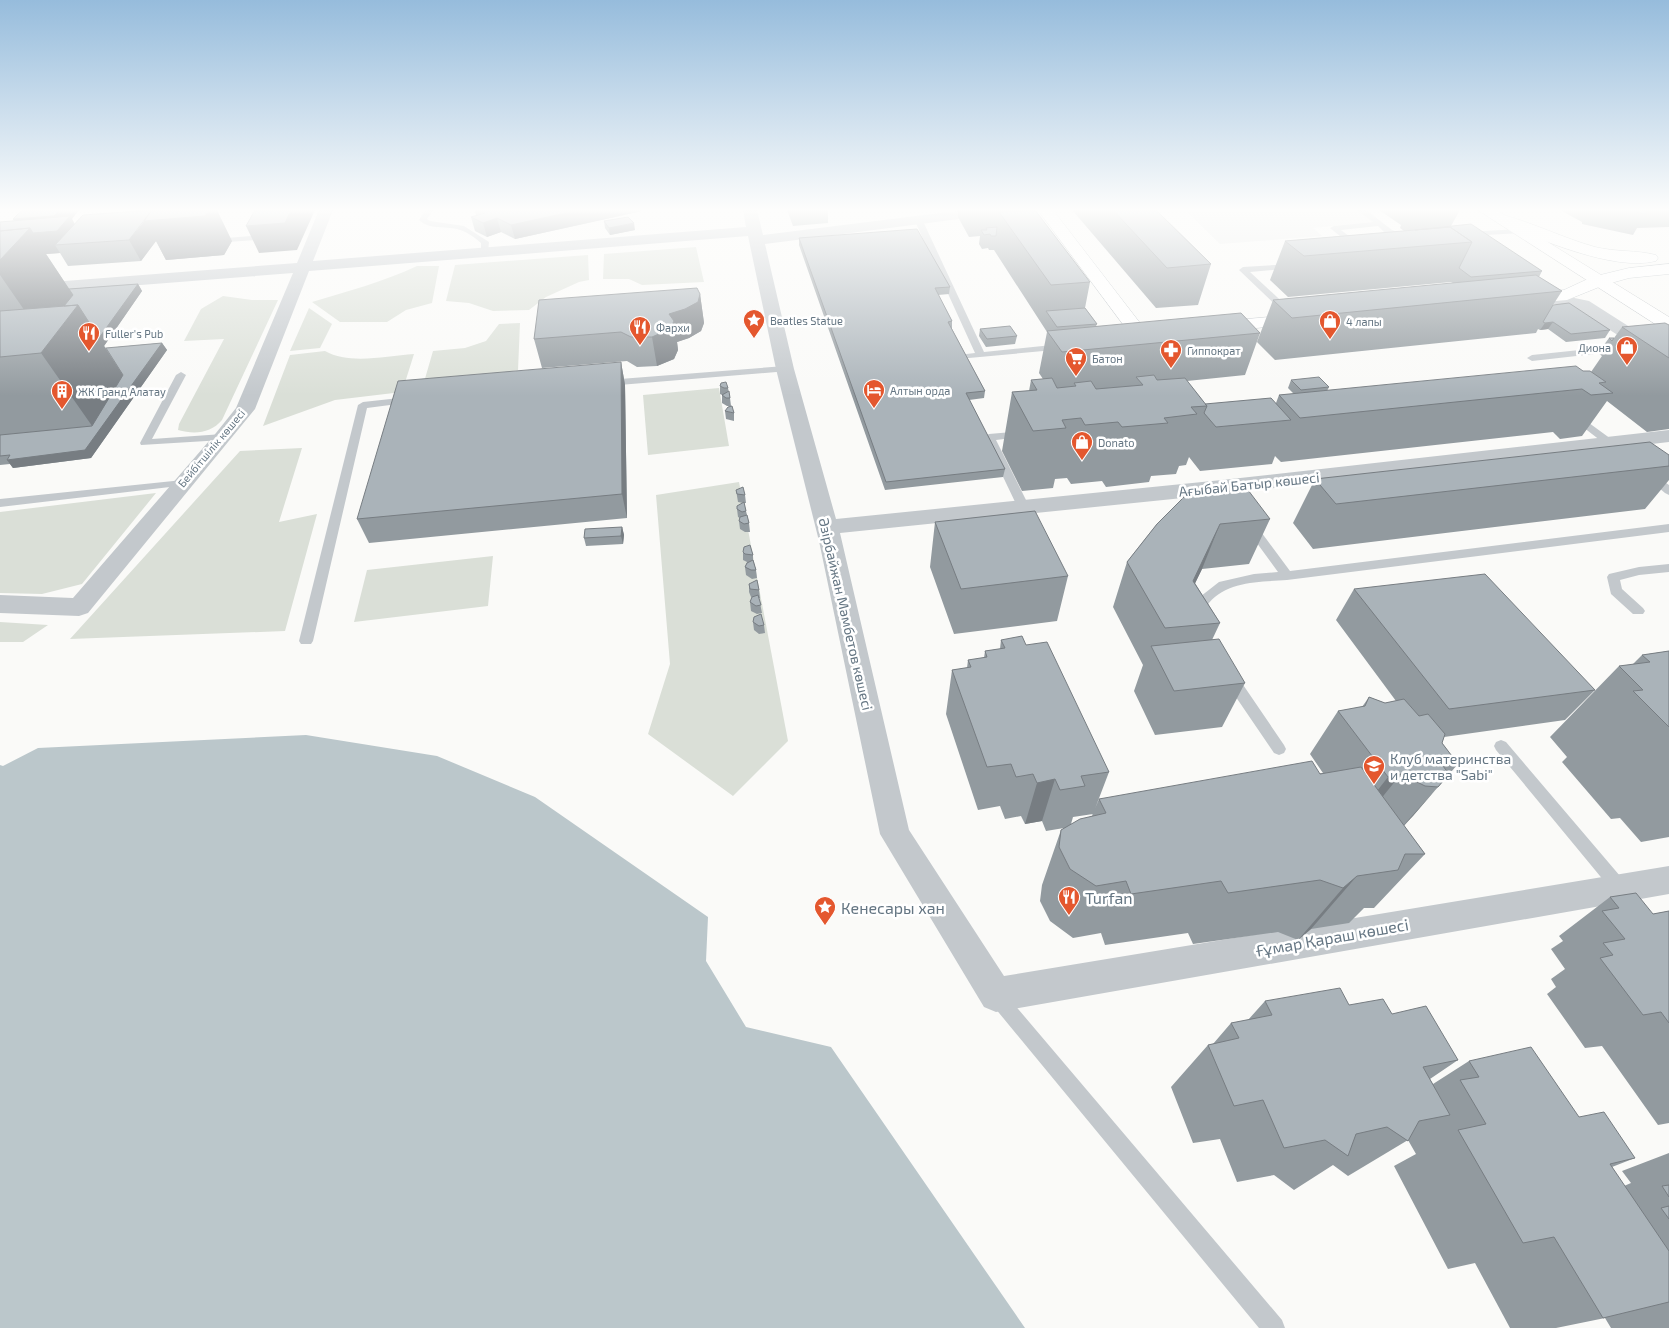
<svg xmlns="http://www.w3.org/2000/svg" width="1669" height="1328" font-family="'Exo 2',sans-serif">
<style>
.built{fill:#e8e9e9}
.green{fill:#dadfd7}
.water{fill:#bbc7cb}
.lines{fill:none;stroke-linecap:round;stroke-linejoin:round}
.secondary-casing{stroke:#b3babf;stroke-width:1}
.primary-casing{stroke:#b5babe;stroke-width:1}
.lane{fill:#c3c8cc;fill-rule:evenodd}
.street{fill:#c3c8cc;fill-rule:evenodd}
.secondary{fill:#fff;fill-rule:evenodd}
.primary{fill:#fff;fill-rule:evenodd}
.wall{fill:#929a9f}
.shaded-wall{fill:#777d82}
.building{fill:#aab3b9;stroke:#777d82}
.labels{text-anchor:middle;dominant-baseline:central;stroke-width:5;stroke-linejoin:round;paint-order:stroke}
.far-poi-label{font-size:11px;fill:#657683;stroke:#fff;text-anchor:start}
.far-street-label{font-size:11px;fill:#657683;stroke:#fff}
.street-label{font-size:14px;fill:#657683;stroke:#fff}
.poi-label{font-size:14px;fill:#657683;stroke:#fff;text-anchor:start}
.near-poi-label{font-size:16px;fill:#657683;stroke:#fff;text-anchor:start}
.near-street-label{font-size:16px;fill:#657683;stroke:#fff}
</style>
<rect width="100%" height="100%" fill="#fafaf8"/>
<path class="built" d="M1185 210H1357L1373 222 1313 228 1322 236 1220 244Z"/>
<path class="green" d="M696 247 704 282 642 285 629 279H603L604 254Z
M588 255 589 280 579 282 546 297 529 310 493 311 469 303 446 301 455 265Z
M417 266H439L432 303 406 310 387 322H340L312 302C348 291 383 282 417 266Z
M223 296 252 300H278L222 420C211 433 195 435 178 430L179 424 224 339 184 341 201 309Z
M309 308 332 324 320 348 290 351Z
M520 323 518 370 422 389 433 351 465 348 486 341 499 324Z
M325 351C350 365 385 356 414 354L402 392 335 400 263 426 290 355Z
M719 388 729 446 648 455 643 395Z
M302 448 279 522 317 514 285 631 70 639 240 451Z
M739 482 788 741 733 796 648 734 670 664 656 495Z
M156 493 82 584 42 594 0 593V512Z
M493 556 488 606 354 622 367 570Z
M0 622 48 625 23 642H0Z"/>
<path class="water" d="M306 735 437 756 535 797 708 917 706 961 746 1027 831 1047 1025 1328H0V765L3 766 38 748Z"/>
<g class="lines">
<g class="secondary-casing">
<path id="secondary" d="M1038 210H1053L1140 323 1153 327 1173 328 1175 332 1173 336 1152 339 1128 331Z
M1503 215C1534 223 1563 238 1595 247 1615 252 1637 250 1656 255L1658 258 1656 261C1613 272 1538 238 1498 223L1495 220 1498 217Z
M1669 264V274L1629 278 1604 285 1567 300 1522 304 1516 303 1513 299 1516 295 1522 294 1564 290 1592 277 1629 268Z
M1303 314 1309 315 1312 319 1309 323 1214 332 1208 331 1205 327 1208 323 1214 322Z"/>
</g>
<g class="primary-casing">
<path id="primary" d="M1478 210H1496L1669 317V330L1663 329Z"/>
</g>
<path class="lane" d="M263 210H271L257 240 213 243 209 241 213 239 251 236Z
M425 210H433L427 219 430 221 464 226 489 242 488 252 481 254V243C474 237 466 231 457 229 444 226 430 230 419 220Z
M1357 210H1366L1392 230 1411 237 1407 239 1386 234 1378 226 1341 230 1362 246 1355 248 1330 228 1334 226 1373 222Z
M915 217 922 219 984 352 1062 344 1067 347 1065 349 958 359V355L975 353 914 219Z
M1520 229 1524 231 1523 233 1466 236 1462 234 1466 232Z
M1292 264H1295V268L1250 272 1291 310 1292 312 1288 315 1285 314 1239 270 1243 267Z
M1618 346 1621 347V351L1532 361 1527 358 1532 355Z
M785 366 790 369 788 371 607 386 602 383 607 380Z
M181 372 186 375 152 439 223 434 228 437 223 440 141 445 140 443 176 375Z
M409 397 413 398V402L367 408 313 641 311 644H301L299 641 358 405 363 402Z
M1574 412 1622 447 1623 449 1622 451H1614L1570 417 1569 415Z
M1024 431 1028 432 1029 434 1028 436 996 440 1029 506 1023 510 1017 506 984 437 989 434Z
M1650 472 1669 485V495L1665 493 1646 477 1644 475 1646 473Z
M183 480 189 483 187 485 0 507V499Z
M1249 520 1253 521 1290 571 1669 524V532L1287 580C1260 582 1227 581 1209 603 1206 607 1207 614 1205 618H1195L1193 615 1196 600 1219 582 1254 574 1278 572 1243 524Z
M1669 564V572L1639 575 1620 580 1622 589 1643 608 1645 611 1643 614H1633L1611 594 1607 577 1609 574 1639 567Z
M1230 672 1235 673 1284 745 1286 749 1284 753 1279 755 1274 753 1225 681 1223 677 1225 673Z
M1501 740 1506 742 1626 883 1628 888 1626 893 1620 896 1614 893 1496 750 1494 746 1496 742Z
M996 987 1002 990 1282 1320 1285 1328H1259L990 1002 987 996 990 990Z"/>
<path class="street" d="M319 210H333L313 261 746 227 743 210H757L763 235 964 210H1005L1003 213 998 214 765 244 794 369 836 519 1222 480 1669 430V442L1222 494 840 533 909 830 1004 976 1669 866V894L996 1012 984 1007 880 834 819 541 776 369 748 236 309 271 255 409 88 613 79 616 0 613V595L73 598 216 433 236 408 293 273 0 296V286L297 263Z
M1529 294H1555L1589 301 1669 352V365L1663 364 1577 309 1555 304 1523 303 1521 299 1523 295Z"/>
<use href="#secondary" class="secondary"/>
<use href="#primary" class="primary"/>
</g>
<path class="wall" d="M475 210H642V211L515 239 501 232 487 237 475 231 471 217 476 216Z
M787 210H828V223L793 226Z
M958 210H1018V211L1090 282 1085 308 1097 324 1096 326 1260 333 1245 375 1187 381 1205 404 1276 403 1279 395 1294 394 1288 388 1291 380 1329 387 1327 391 1583 371 1591 372 1602 356 1598 353 1609 338H1614L1622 327 1669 325V429L1647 432 1607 401 1582 436 1560 439 1553 432 1281 462 1275 456 1272 464 1200 471 1189 457 1186 465 1179 466 1176 474 1151 476 1149 482 1106 487 1102 481 1071 484 1067 478 1055 479 1053 488 1022 491 1002 451 1012 392 1029 391 1031 380 1043 379 1039 373 1047 332 994 250H989L988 248 982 249 979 244 980 236 969 237 958 217Z
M1073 210H1156L1211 264 1198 305 1156 308 1073 211Z
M1379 210H1460L1451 226 1542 271 1539 277 1562 291 1553 305 1610 330 1605 338 1566 342 1548 329 1540 330 1538 329 1536 333 1275 360 1257 342 1273 300 1453 283 1451 282 1288 297 1270 280 1285 241 1404 231 1400 228 1401 225Z
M1560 210H1669V227L1637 228 1633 235 1582 224V222Z
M13 219H72L74 224 232 241 224 255 166 260 156 241 141 261 68 266 60 253 46 254 69 289 138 284 142 291 104 346 106 348 162 343 167 350 91 458 13 468 10 464 0 465V222L14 221Z
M604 221 635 230 610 235 605 228Z
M799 238 950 287 949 294 938 295 952 321V329L985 391 984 398 969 400 1005 469 1003 477 885 490 799 245Z
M700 294 704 323 701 331 689 338 677 342 678 350 674 359 657 366 637 367 627 361 542 368 534 339Z
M980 329 1017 336 1015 344 986 347 979 336Z
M621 362 625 385 627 518 369 543 357 519Z
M720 386 728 388 730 398 731 406H727L722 403V395L720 394Z
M725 411 734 413V421L726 419Z
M1669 455V480L1645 509 1313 549 1293 523 1315 479Z
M736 490 745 495 746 503H744L749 523 750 532H745L740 529 739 521 740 518 738 517 737 509 743 503 738 502Z
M1270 519 1249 564 1202 569 1195 583 1220 623 1212 640 1245 683 1222 727 1155 735 1134 691 1143 665 1113 607 1127 562 1157 524Z
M935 522 1068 576 1057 621 954 634 930 567Z
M622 527 624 535 623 544 586 546 584 538Z
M743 552 753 555V560L756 570 757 578 752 579 746 575 745 567 747 562 743 560Z
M749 584 759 590 760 598H759L762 613 757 614 751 611 750 602 752 597H751L749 592Z
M1354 589 1595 690 1565 720 1444 737 1442 743 1458 764 1404 826 1425 854 1374 908H1364L1349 923 1311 929 1298 940 1278 932 1193 944 1188 933 1105 945 1101 933 1073 938 1050 921 1040 901 1042 885 1061 830 1064 828 1046 831 1042 821 1025 824 1021 816 1005 819 1000 806 978 810 946 714 952 670 967 668 968 660 984 658 985 651 1000 649 1001 640 1026 645 1109 772 1093 814 1073 817 1071 824 1092 816 1099 799 1323 773 1310 754 1338 711 1362 707 1369 697 1385 703 1396 701 1336 620Z
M753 622 764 625 765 633 759 634 754 630Z
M1669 651V837L1641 842 1620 818 1611 819 1562 762 1567 757 1550 737 1619 666 1632 665 1642 655Z
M1610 897 1653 914 1669 911V1123L1658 1125 1602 1046 1585 1048 1547 994 1556 987 1551 979 1565 969 1551 949 1563 941 1559 936Z
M1265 1001 1349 1005 1392 1014 1458 1060 1430 1079 1433 1084 1469 1061 1579 1117 1635 1158 1612 1167 1624 1186 1631 1183 1622 1171 1669 1153V1328H1611L1605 1318 1556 1328H1510L1475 1263 1448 1269 1394 1166 1416 1154 1408 1140 1348 1176 1333 1165 1294 1190 1274 1175 1237 1182 1220 1139 1193 1143 1171 1087 1208 1045 1213 1044 1231 1023 1248 1020Z"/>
<path class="shaded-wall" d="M60 210H79L72 219 82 237 55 245 60 253 46 254 78 302 47 343 0 275V260L23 233 13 219Z
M153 210H217L232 241 224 255 166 260 156 241 141 261 129 240Z
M291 210H315L297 250 259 253 246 226Z
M580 210H642V211L515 239 511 225Z
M497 218 501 232 487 237 483 223Z
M634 223 635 230 610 235 609 228Z
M138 284 142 291 104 346 128 383 162 343 167 350 91 458 13 468 7 460 97 433 41 353 78 305Z
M700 294 704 323 701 331 689 338 677 342 678 350 674 359 657 366 652 337 669 314Z
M1553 322 1548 329 1540 330 1545 323Z
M621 362 625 385 627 518 622 494Z
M1220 524 1202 569 1175 625 1193 581Z
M622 527 624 535 623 544 621 536Z
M1401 774 1367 816 1355 819 1388 777Z
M1449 774 1413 816 1401 828 1438 787Z
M1055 779 1042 821 1025 824 1037 783Z
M1357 876 1311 929 1298 940 1343 888Z"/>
<path class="building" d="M22 210H60L54 216 13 219Z
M152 210H209L205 216 144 221Z
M152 210 129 240 55 245 83 215Z
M255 210H291L285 223 246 226Z
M480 210H580L511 225 497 218 483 223 471 217 485 213Z
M1035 210 1090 282 1051 285 999 212Z
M1113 210H1156L1211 264 1167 268Z
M1623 210H1647L1646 214Z
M70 216 57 231 33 233 30 228 0 231V222Z
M628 217 634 223 609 228 604 221Z
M1471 224 1542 271 1471 277 1459 268 1472 242 1450 227 1415 230Z
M997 227 996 236H991L990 234 984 235 981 230H987L986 228Z
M1450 227 1472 242 1304 256 1285 241Z
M30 228 0 260V231Z
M917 229 950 287 935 288 952 321 948 322 985 391 966 393 1005 469 886 482 799 238Z
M1536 275 1562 291 1292 318 1273 300Z
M138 284 99 338 78 305 64 306 73 295 69 289Z
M697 288 700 294 698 302 685 309 669 314 674 321 670 329 652 337H631L621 332 534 339 539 300Z
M1569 303 1610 330 1571 334 1553 322 1545 323 1543 322 1553 305Z
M78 305 41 353 0 357V311Z
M1085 308 1097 324 1057 327 1046 311Z
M1241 313 1260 333 1062 352 1047 331Z
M1665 323 1669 325V358L1622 327Z
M1010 326 1017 336 987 339 980 329Z
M1609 338H1614L1612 341Z
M162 343 85 450 7 460 10 455 0 456V435L92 426 123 375 106 348Z
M621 362 622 494 357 519 398 381Z
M1576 366 1583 371H1590L1606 382 1599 383 1613 393 1591 395 1582 389 1300 418 1279 395Z
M1154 375 1157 380 1185 378 1207 406 1191 407 1197 414 1164 418 1168 423 1122 427 1118 422 1085 425 1081 418 1062 420 1066 428 1033 431 1012 392 1037 390 1031 380 1052 378 1057 388 1076 386 1074 383 1091 381 1096 389 1143 385 1136 377Z
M1319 377 1329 387 1301 390 1291 380Z
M726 382 728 388H724L720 386 721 383Z
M729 391 730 398H726L722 395Z
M1271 398 1291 420 1216 427 1204 413 1207 406 1205 404Z
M732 406 734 413 725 411 728 407Z
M1650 442 1669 455V466L1336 504 1315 479Z
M743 487 745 495 737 494 736 490Z
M1248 490 1270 519 1220 524 1193 581 1220 623 1165 628 1127 562 1157 524 1187 494Z
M744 502 746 511 742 512 737 509V506Z
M1035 511 1068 576 961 589 935 522Z
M747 515 749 523 744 524 739 521 740 517Z
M622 527 621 536 584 538 585 529Z
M750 545 753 555 745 554 743 552 744 547Z
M753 560 756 570H751L745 567 747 563Z
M1485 574 1595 690 1449 709 1354 589Z
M757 580 759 590 750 589 749 584Z
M758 595 761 605 756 606 750 602 752 597Z
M761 614 764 625 759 626 753 622 754 617Z
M1022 636 1026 645 1047 642 1109 772 1081 776 1085 786 1060 790 1055 779 1037 783 1033 774 1016 777 1011 764 987 767 952 670 971 667 968 660 987 657 985 651 1005 648 1001 640Z
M1219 639 1245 683 1174 691 1151 646Z
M1669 651V727L1633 691 1643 690 1619 666 1650 662 1642 655Z
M1369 697 1385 703 1404 699 1419 716 1428 714 1445 734 1442 743 1458 764 1443 766 1449 774 1438 787 1425 786 1401 774 1388 777 1338 711 1365 706Z
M1312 761 1320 774 1361 767 1425 854H1405L1398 870 1357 876 1343 888 1320 880 1228 893 1221 881 1131 894 1126 881 1096 886 1070 869 1059 847 1061 830 1080 819 1106 813 1099 799Z
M1636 893 1653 914 1669 911V1023L1661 1012 1643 1015 1600 958 1613 955 1603 943 1625 939 1602 911 1619 908 1610 897Z
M1340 988 1349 1005 1383 999 1392 1014 1426 1006 1458 1060 1423 1067 1450 1115 1419 1121 1408 1141 1387 1127 1356 1134 1348 1156 1325 1140 1284 1148 1263 1100 1234 1106 1208 1045 1239 1038 1231 1023 1272 1015 1265 1001Z
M1531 1047 1579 1117 1604 1112 1635 1158 1610 1164 1669 1251V1302L1603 1318 1554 1237 1523 1243 1458 1130 1486 1124 1460 1080 1479 1077 1469 1061Z
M1669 1185V1197L1662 1186Z
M1669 1206V1219L1661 1208Z"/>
<linearGradient id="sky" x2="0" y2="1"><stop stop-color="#96bcdc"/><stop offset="0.53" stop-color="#fdfdfc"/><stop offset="1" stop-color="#fdfdfc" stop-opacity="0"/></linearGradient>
<rect width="1669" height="396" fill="url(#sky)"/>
<defs>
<g id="sight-pin" transform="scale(1.125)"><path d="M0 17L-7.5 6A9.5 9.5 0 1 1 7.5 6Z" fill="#e4572e" stroke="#fff"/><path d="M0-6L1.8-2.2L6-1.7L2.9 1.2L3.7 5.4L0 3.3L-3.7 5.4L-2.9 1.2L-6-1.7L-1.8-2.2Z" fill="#fff"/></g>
<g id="shop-pin" transform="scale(1.125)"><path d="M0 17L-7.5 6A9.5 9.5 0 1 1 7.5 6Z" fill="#e4572e" stroke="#fff"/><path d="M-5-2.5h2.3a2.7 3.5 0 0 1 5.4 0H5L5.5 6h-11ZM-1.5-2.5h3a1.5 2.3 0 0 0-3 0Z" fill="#fff"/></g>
<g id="restaurant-pin" transform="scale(1.125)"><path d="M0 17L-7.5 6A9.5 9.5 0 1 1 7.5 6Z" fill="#e4572e" stroke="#fff"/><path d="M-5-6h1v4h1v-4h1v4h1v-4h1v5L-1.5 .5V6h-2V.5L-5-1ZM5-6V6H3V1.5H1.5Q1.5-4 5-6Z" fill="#fff"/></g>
<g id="pharmacy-pin" transform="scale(1.125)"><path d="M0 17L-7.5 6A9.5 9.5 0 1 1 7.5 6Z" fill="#e4572e" stroke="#fff"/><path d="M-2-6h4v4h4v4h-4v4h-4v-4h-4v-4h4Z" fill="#fff"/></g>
<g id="supermarket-pin" transform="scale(1.125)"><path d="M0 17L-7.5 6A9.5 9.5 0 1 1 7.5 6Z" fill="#e4572e" stroke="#fff"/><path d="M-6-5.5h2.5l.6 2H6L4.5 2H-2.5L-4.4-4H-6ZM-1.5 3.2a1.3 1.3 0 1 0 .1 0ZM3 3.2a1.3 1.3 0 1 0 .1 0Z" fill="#fff"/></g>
<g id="hotel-pin" transform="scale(1.125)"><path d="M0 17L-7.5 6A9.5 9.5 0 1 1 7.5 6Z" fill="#e4572e" stroke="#fff"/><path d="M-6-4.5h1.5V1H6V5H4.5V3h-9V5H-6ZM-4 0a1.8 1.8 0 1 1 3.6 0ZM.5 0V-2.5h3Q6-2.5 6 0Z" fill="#fff"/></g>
<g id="building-pin" transform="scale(1.125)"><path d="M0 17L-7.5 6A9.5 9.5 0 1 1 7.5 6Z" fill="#e4572e" stroke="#fff"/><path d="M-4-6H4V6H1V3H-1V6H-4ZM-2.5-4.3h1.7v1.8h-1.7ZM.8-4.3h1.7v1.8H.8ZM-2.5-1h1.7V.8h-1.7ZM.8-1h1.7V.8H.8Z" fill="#fff"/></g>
<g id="school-pin" transform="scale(1.125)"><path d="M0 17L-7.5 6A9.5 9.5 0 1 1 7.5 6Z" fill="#e4572e" stroke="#fff"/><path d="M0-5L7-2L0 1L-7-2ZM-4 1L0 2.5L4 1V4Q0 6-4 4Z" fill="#fff"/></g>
</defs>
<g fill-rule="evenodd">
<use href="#sight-pin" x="754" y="320"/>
<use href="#shop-pin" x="1330" y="321"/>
<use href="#restaurant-pin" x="640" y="327"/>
<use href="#restaurant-pin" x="89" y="333"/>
<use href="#shop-pin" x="1627" y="347"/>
<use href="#pharmacy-pin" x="1171" y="350"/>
<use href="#supermarket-pin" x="1076" y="358"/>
<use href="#hotel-pin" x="874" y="390"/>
<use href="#building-pin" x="62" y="391"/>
<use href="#shop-pin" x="1082" y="442"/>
<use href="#school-pin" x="1374" y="766"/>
<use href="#restaurant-pin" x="1069" y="897"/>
<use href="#sight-pin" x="825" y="907"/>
</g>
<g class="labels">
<g class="far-poi-label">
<text x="770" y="320">Beatles Statue</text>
<text x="1346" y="321">4 лапы</text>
<text x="656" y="327">Фархи</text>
<text x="105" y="333">Fuller's Pub</text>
<text x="1611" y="347" text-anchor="end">Диона</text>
<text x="1187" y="350">Гиппократ</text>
<text x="1092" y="358">Батон</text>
<text x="890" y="390">Алтын орда</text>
<text x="78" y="391">ЖК Гранд Алатау</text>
<text x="1098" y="442">Donato</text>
</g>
<g class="far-street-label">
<text transform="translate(211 448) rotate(-50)">Бейбітшілік көшесі</text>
</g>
<g class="street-label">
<text transform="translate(1249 484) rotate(-6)">Ағыбай Батыр көшесі</text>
<text transform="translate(846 614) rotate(77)">Әзірбайжан Мәмбетов көшесі</text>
</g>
<g class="poi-label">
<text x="1390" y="758">Клуб материнства<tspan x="1390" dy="16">и детства "Sabi"</tspan></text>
</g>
<g class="near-poi-label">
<text x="1085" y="897">Turfan</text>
<text x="841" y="907">Кенесары хан</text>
</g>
<g class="near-street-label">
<text transform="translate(1332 937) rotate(-10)">Ғұмар Қараш көшесі</text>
</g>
</g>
</svg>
